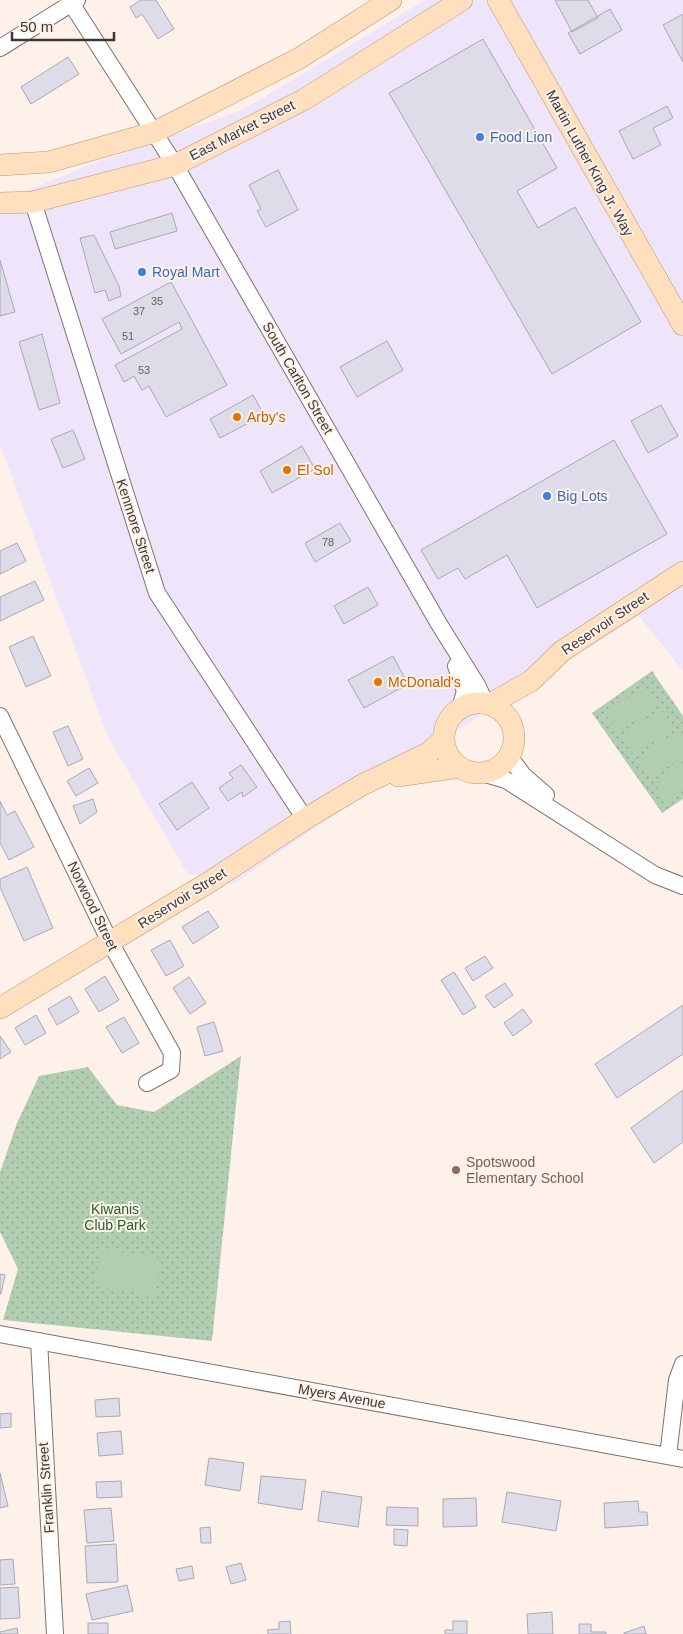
<svg xmlns="http://www.w3.org/2000/svg" width="683" height="1634" font-family="Arial,sans-serif">
<style>
.commercial{fill:#efe5fa}
.park{fill:url(#park-dots)}
.pitch{fill:#b2ceb2}
.building{fill:#dedce8;stroke:#aaa8b4}
.lines{fill:none;stroke-linecap:round;stroke-linejoin:round}
.minor-casing{stroke:#7d726d;stroke-width:18}
.major-casing{stroke:#ba9872;stroke-width:22}
.minor{stroke:#fff;stroke-width:16}
.major{stroke:#fee0be;stroke-width:21}
.shop-dot{fill:#3f7fe0;stroke:#fef1ea;stroke-width:2}
.food-dot{fill:#e8710a;stroke:#fef1ea;stroke-width:2}
.education-dot{fill:#8d6e63;stroke:#fef1ea;stroke-width:2}
.labels{text-anchor:middle;dominant-baseline:central;stroke-width:4;stroke-linejoin:round;paint-order:stroke}
.number-label{font-size:11px;fill:#656162}
.street-label{font-size:14px;fill:#3d3836;stroke:#fef1ea}
.shop-label{font-size:14px;fill:#366cbe;stroke:#fef1ea;text-anchor:start}
.food-label{font-size:14px;fill:#c56008;stroke:#fef1ea;text-anchor:start}
.education-label{font-size:14px;fill:#785e54;stroke:#fef1ea;text-anchor:start}
.park-label{font-size:14px;fill:#23622a;stroke:#fef1ea}
</style>
<defs>
<pattern id="park-dots" width="8" height="8" patternUnits="userSpaceOnUse" patternTransform="scale(1.25)"><rect width="8" height="8" fill="#b2ceb2"/><path d="M2 2h.1M6 6h.1" fill="none" stroke="#92a892" stroke-width="1.8" stroke-linecap="round"/></pattern>
</defs>
<rect width="100%" height="100%" fill="#fef1ea"/>
<path class="commercial" d="M425 0H683V671L639 616 483 713 233 884 187 873 107 735 0 445V202L79 169 244 109Z"/>
<path class="park" d="M652 671 683 716V799L662 813 592 713Z
M241 1056 212 1341 3 1320 18 1269 0 1232V1172L17 1123 39 1076 88 1067 117 1105 154 1112Z"/>
<path class="pitch" d="M644 686 657 705 618 732 605 713Z
M661 709 674 728 634 755 621 736Z
M677 732 683 740V756L651 778 638 759Z
M683 763V791L668 802 654 783Z
M100 1249 161 1258 155 1295 95 1286Z"/>
<path class="building" d="M141 0H156L174 29 158 39 142 14 136 18 130 7Z
M555 0H588L598 18 572 32Z
M610 9 622 30 580 54 568 33Z
M683 14V62L663 25Z
M483 39 557 168 517 191 538 228 575 207 641 322 552 374 389 93Z
M68 57 79 74 31 104 21 87Z
M667 106 673 118 653 128 661 145 633 159 619 131Z
M278 170 298 210 266 227 257 211 261 209 249 185Z
M172 213 177 231 115 249 110 232Z
M94 235 119 286 121 296 109 301 105 290 95 293 80 238Z
M0 260 15 312 0 316Z
M171 282 227 385 166 417 149 386 142 390 134 376 124 382 115 365 182 329 179 322 121 354 102 319Z
M42 334 60 403 39 410 19 342Z
M387 341 403 370 357 397 340 367Z
M253 395 264 415 220 438 210 419Z
M661 405 678 436 648 453 631 421Z
M73 430 85 459 63 468 51 439Z
M614 440 667 534 537 608 507 555 465 579 458 568 438 579 421 550Z
M302 446 315 469 272 493 260 471Z
M340 523 351 541 315 562 305 543Z
M17 543 26 561 0 574V551Z
M35 581 44 600 0 621V597Z
M368 587 378 605 344 624 334 606Z
M33 636 51 676 26 687 9 647Z
M393 656 408 684 364 708 348 680Z
M68 726 83 759 68 766 53 732Z
M241 765 257 787 243 797 242 792 228 801 219 788 233 778 229 773Z
M89 768 98 783 76 796 67 781Z
M192 782 209 808 177 830 159 804Z
M93 799 97 812 80 824 73 806Z
M0 801 7 815 15 811 34 847 9 860 0 843Z
M27 867 53 928 24 941 0 887V879Z
M208 911 219 927 193 944 182 927Z
M170 940 184 966 166 976 151 950Z
M485 956 493 968 473 981 465 968Z
M454 972 476 1007 463 1015 441 980Z
M105 976 119 1000 99 1012 85 989Z
M189 977 206 1003 190 1014 173 988Z
M505 983 513 995 494 1008 485 996Z
M70 996 79 1012 57 1025 48 1009Z
M683 1005V1054L617 1098 595 1064Z
M523 1009 532 1022 513 1036 504 1023Z
M36 1015 46 1033 25 1045 15 1028Z
M124 1017 139 1043 122 1053 106 1027Z
M214 1022 223 1051 205 1056 197 1027Z
M0 1036 11 1052 0 1059Z
M683 1090V1142L654 1163 631 1128Z
M0 1274 5 1275 1 1294H0Z
M119 1398 120 1416 96 1417 95 1400Z
M11 1413V1427L0 1428V1414Z
M121 1431 123 1454 99 1456 97 1433Z
M209 1458 244 1463 240 1491 205 1485Z
M0 1473 8 1506 0 1508Z
M261 1476 306 1480 302 1510 258 1503Z
M121 1481 122 1497 97 1498 96 1482Z
M322 1491 362 1497 358 1527 318 1521Z
M507 1492 561 1501 556 1531 502 1522Z
M476 1498 477 1526 443 1527V1499Z
M638 1501 639 1512H647L648 1525 605 1528 604 1503Z
M387 1507 418 1508V1526L386 1525Z
M111 1508 114 1541 87 1543 84 1510Z
M210 1527 211 1543H201L200 1528Z
M394 1529 408 1530 407 1546 394 1545Z
M116 1544 118 1582 87 1583 85 1546Z
M13 1559 15 1584 0 1585V1560Z
M241 1563 246 1580 231 1584 226 1567Z
M192 1566 194 1578 179 1581 176 1569Z
M127 1585 133 1611 92 1620 86 1594Z
M18 1587 20 1618 0 1619V1588Z
M552 1612 553 1634H528L527 1614Z
M290 1621 291 1634H268L267 1630 279 1629V1622Z
M453 1621H467V1634H445V1630H453Z
M88 1623H108V1634H88Z
M579 1624H591V1632H606V1634H579Z
M644 1626 646 1634H624V1633Z
M17 1628 18 1634H0V1632Z"/>
<g class="lines">
<g class="minor-casing">
<path id="minor" d="M69 0 175 165 439 624 477 685 486 704
M0 48 77 0
M33 202 157 593 305 819
M456 666 465 691 460 708
M0 716 110 942 172 1053 171 1070 147 1083
M509 756 523 775 546 795
M482 773 506 780 655 875 683 886
M0 1334 683 1459
M39 1341 55 1634
M668 1456 677 1380 683 1364"/>
</g>
<g class="major-casing">
<path id="major" d="M498 0 683 325
M0 165 49 162 155 132 298 59 391 0
M0 203 33 202 175 165 305 99 462 0
M444 738a35 35 0 1 1 70 0a35 35 0 1 1-70 0Z
M490 704 531 681 562 651 683 572
M398 776 460 767
M0 1008 211 881 305 819 362 785 428 753 444 739"/>
</g>
<use href="#minor" class="minor"/>
<use href="#major" class="major"/>
</g>
<g class="shop-dot">
<circle cx="480" cy="137" r="5"/>
<circle cx="142" cy="272" r="5"/>
<circle cx="547" cy="496" r="5"/>
</g>
<g class="food-dot">
<circle cx="237" cy="417" r="5"/>
<circle cx="287" cy="470" r="5"/>
<circle cx="378" cy="682" r="5"/>
</g>
<circle class="education-dot" cx="456" cy="1170" r="5"/>
<g class="labels">
<g class="number-label">
<text x="157" y="301">35</text>
<text x="139" y="311">37</text>
<text x="128" y="336">51</text>
<text x="144" y="370">53</text>
<text x="328" y="542">78</text>
</g>
<g class="street-label">
<text transform="translate(242 130) rotate(-27)">East Market Street</text>
<text transform="translate(590 163) rotate(61)">Martin Luther King Jr. Way</text>
<text transform="translate(298 378) rotate(60)">South Carlton Street</text>
<text transform="translate(136 526) rotate(72)">Kenmore Street</text>
<text transform="translate(605 623) rotate(-34)">Reservoir Street</text>
<text transform="translate(182 898) rotate(-32)">Reservoir Street</text>
<text transform="translate(93 906) rotate(64)">Norwood Street</text>
<text transform="translate(342 1396) rotate(10)">Myers Avenue</text>
<text transform="translate(46 1488) rotate(-94)">Franklin Street</text>
</g>
<g class="shop-label">
<text x="490" y="137">Food Lion</text>
<text x="152" y="272">Royal Mart</text>
<text x="557" y="496">Big Lots</text>
</g>
<g class="food-label">
<text x="247" y="417">Arby's</text>
<text x="297" y="470">El Sol</text>
<text x="388" y="682">McDonald's</text>
</g>
<g class="education-label">
<text x="466" y="1162">Spotswood<tspan x="466" dy="16">Elementary School</tspan></text>
</g>
<g class="park-label">
<text x="115" y="1209">Kiwanis<tspan x="115" dy="16">Club Park</tspan></text>
</g>
</g>
<path d="M12 32v8h102v-8" fill="none" stroke="#3d3836" stroke-width="2.5"/>
<text x="20" y="32" font-size="15" fill="#3d3836" stroke="#fef1ea" stroke-width="4" paint-order="stroke">50 m</text>
</svg>
